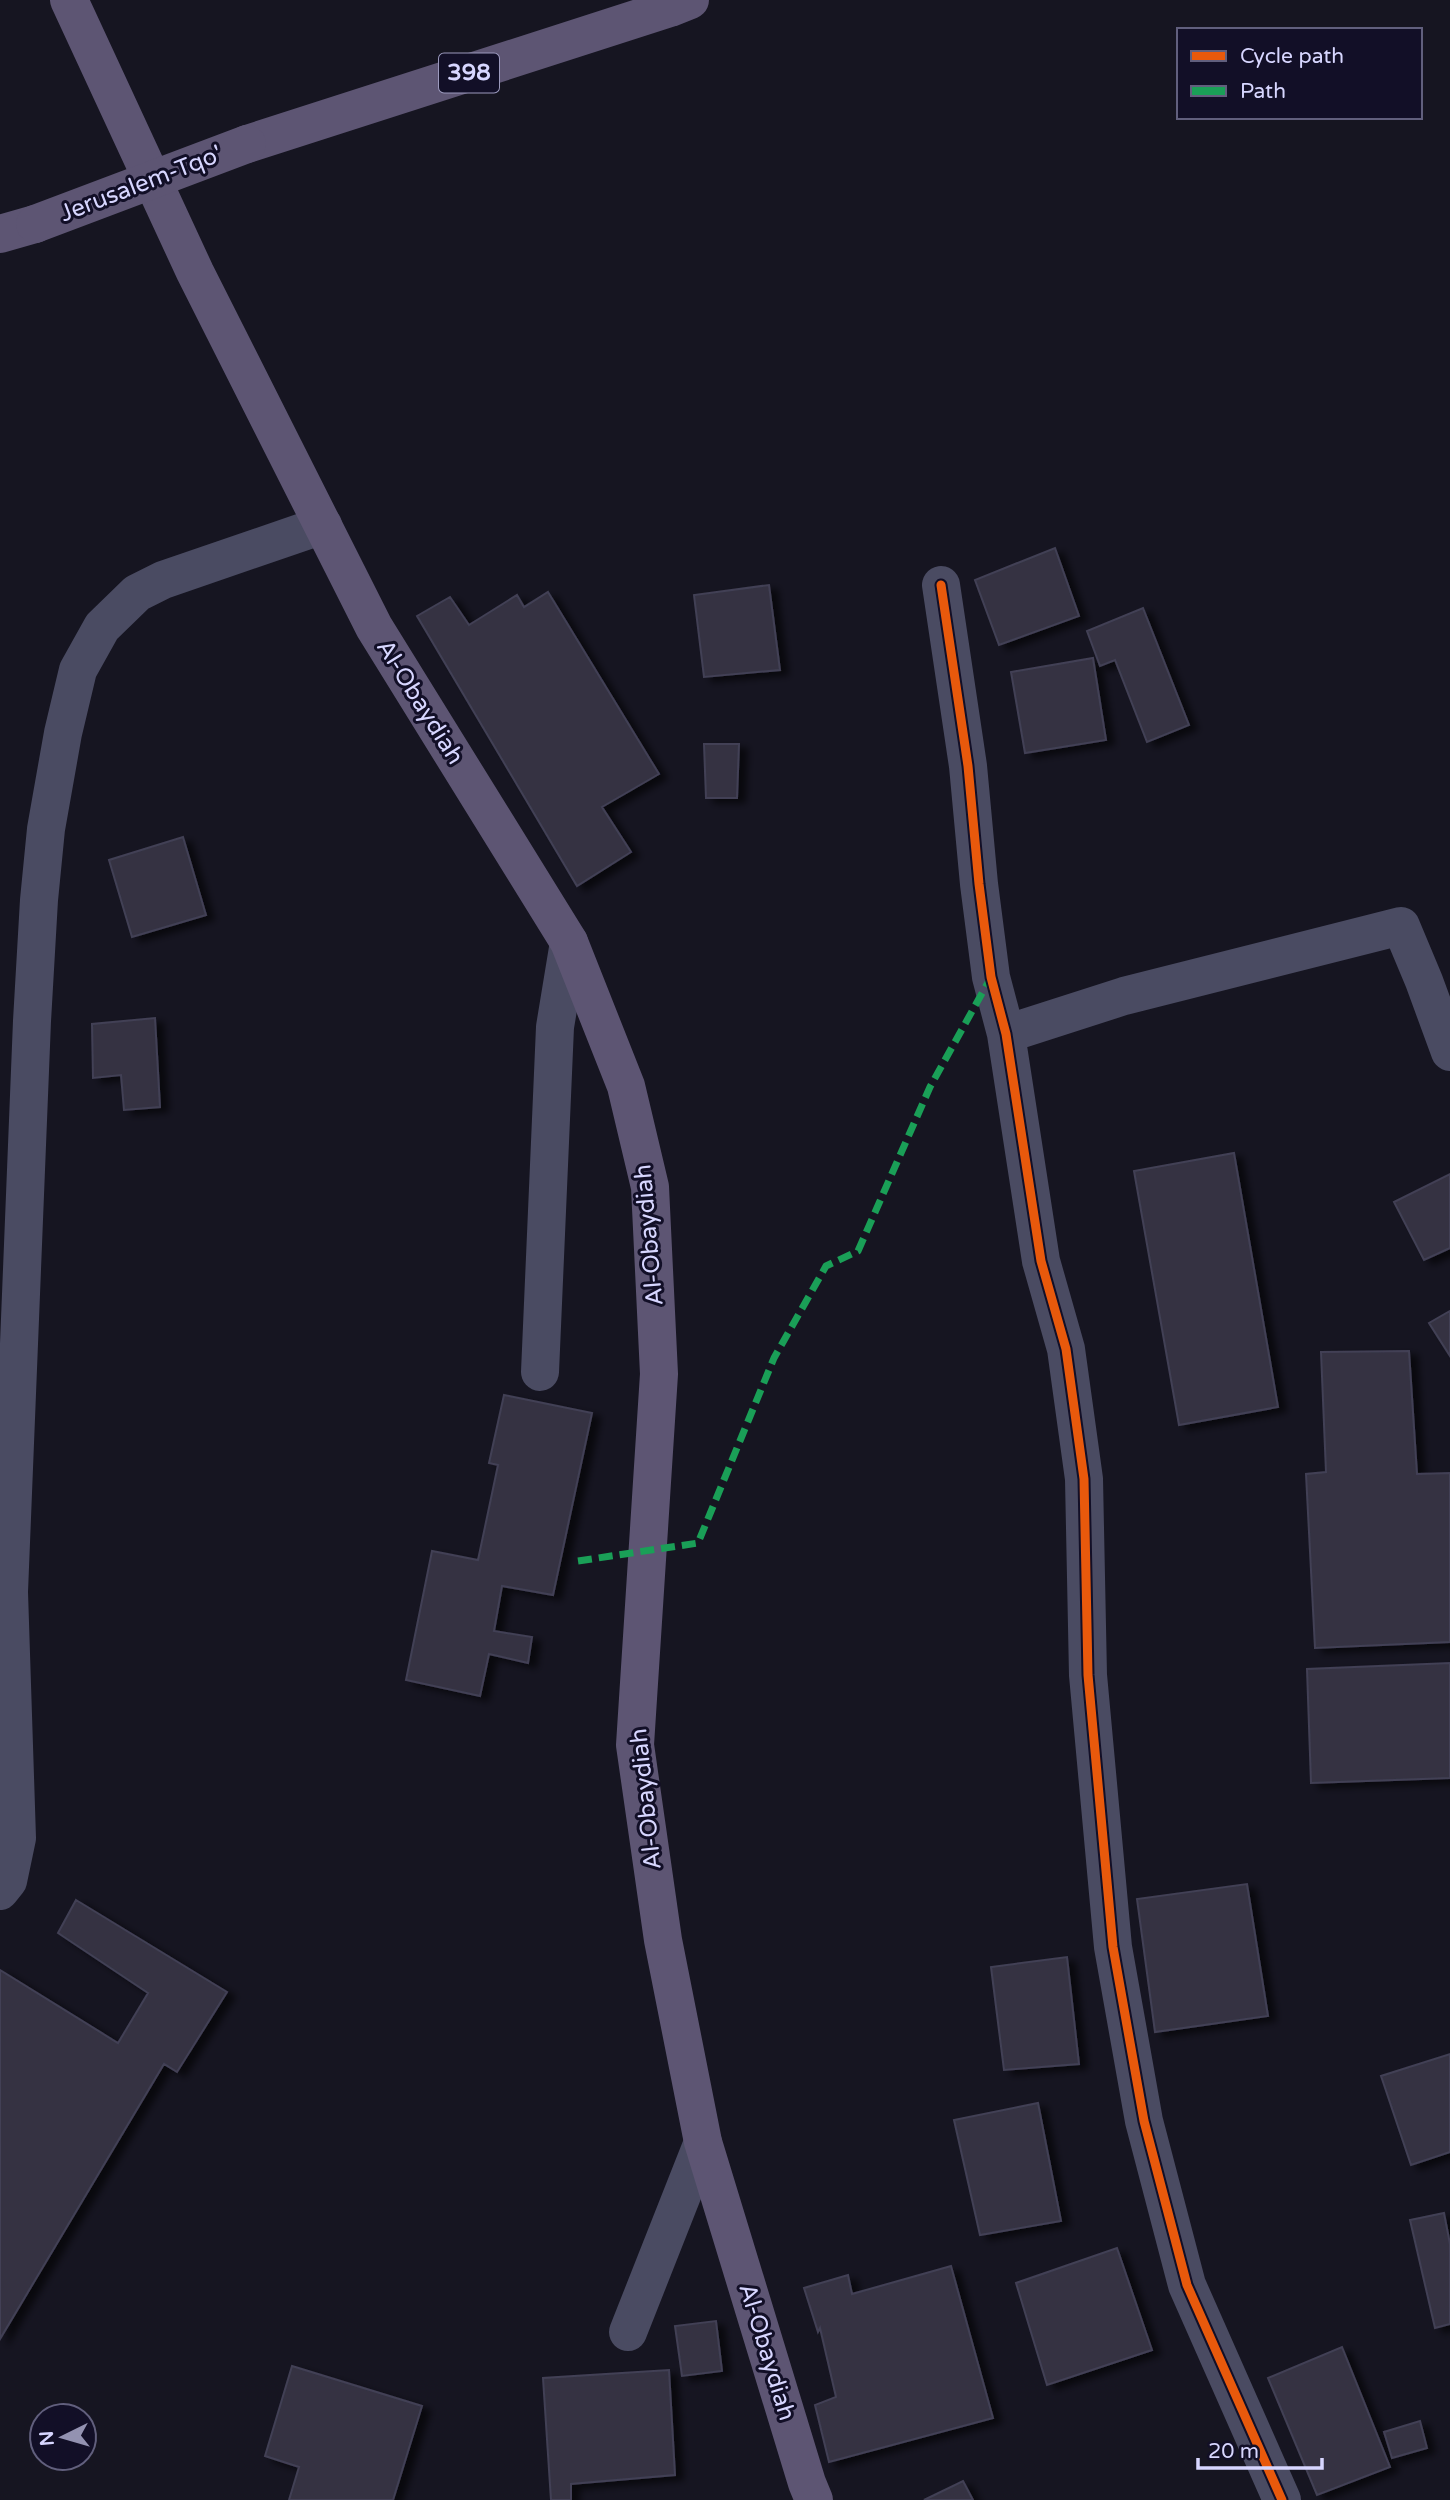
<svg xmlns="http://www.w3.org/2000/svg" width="1450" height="2500" font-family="'Varela Round',sans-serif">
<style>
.building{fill:#343343;stroke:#424055;stroke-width:2;filter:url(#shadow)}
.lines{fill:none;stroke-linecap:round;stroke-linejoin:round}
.minor{stroke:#4a4b62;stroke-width:38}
.major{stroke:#5d5573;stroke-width:38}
.major-bridge{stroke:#5d5573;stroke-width:38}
.quiet{stroke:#1a9f57;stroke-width:7;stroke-dasharray:14 7;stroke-linecap:butt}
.cycleway-casing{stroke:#120f27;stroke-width:13}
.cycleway{stroke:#e8590c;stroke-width:9}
.labels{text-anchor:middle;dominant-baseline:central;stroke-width:6;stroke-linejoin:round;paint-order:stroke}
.shield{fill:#120f27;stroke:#9c9abe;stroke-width:2}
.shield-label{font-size:23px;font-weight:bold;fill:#d7d6ff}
.street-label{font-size:24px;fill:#d7d6ff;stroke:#120f27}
</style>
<defs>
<filter id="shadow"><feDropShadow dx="8" dy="4.5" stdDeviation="3.5" flood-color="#0009"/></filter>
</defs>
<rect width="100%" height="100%" fill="#161521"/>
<path class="building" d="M1055 548 1079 616 999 645 975 580Z
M769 585 780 670 704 677 694 595Z
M548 592 659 774 602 807 631 852 577 886 417 616 450 597 469 625 517 595 524 607Z
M1143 608 1189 725 1147 742 1115 660 1100 666 1087 631Z
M1093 658 1106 740 1025 753 1011 672Z
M704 744H739L737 798H706Z
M183 837 206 915 132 937 109 860Z
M155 1018 160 1107 124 1110 121 1075 93 1078 92 1024Z
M1234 1153 1278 1407 1179 1425 1134 1171Z
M1450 1174V1248L1424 1260 1394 1202Z
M1450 1311V1356L1429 1323Z
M1409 1351 1417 1474 1450 1473V1642L1315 1648 1306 1474 1326 1472 1321 1352Z
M504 1395 592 1413 553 1595 502 1586 494 1631 532 1637 528 1663 489 1654 480 1696 406 1680 432 1551 478 1560 498 1465 489 1463Z
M1450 1663V1778L1311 1783 1307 1669Z
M1247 1884 1268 2016 1155 2032 1137 1899Z
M76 1900 227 1992 177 2072 164 2064 0 2339V1970L118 2043 148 1993 58 1933Z
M1067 1957 1079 2064 1004 2070 991 1967Z
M1450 2054V2152L1411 2165 1381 2076Z
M1038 2103 1061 2221 980 2235 954 2120Z
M1444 2213 1450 2244V2324L1435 2328 1410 2220Z
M1117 2248 1152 2350 1047 2385 1016 2283Z
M951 2266 993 2418 829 2462 815 2405 836 2397 820 2328 818 2332 804 2288 848 2275 852 2294Z
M716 2321 722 2371 682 2376 675 2326Z
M1342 2347 1390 2467 1317 2495 1268 2378Z
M292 2366 422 2406 393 2500H289L299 2467 265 2456Z
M669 2370 675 2475 571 2484V2500H551L543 2378Z
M1420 2421 1427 2448 1392 2458 1384 2432Z
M963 2481 973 2500H924Z"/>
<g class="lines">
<path class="minor" d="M941 585 968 766 979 884 991 977 1006 1034 1041 1261 1066 1349 1084 1479 1088 1675 1113 1947 1144 2121 1187 2285 1282 2500
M1006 1034 1124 996 1401 926 1424 981 1450 1052
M540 1372 555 1027 569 942
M0 1891 8 1881 17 1838 9 1592 32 1021 39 900 46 829 63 733 78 670 102 627 137 593 163 580 323 525
M628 2332 703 2142"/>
<path class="major" d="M69 0 195 272 374 627 569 942 626 1086 650 1187 659 1374 635 1745 663 1940 703 2142 807 2483 814 2500
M247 144 670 8 690 0
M0 234 35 224"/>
<path class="major-bridge" d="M35 224 247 144"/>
<path class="quiet" d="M578 1561 698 1543 774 1358 826 1266 858 1251 930 1087 991 977"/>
<g class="cycleway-casing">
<path id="cycleway" d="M941 585 968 766 979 884 991 977 1006 1034 1041 1261 1066 1349 1084 1479 1088 1675 1113 1947 1144 2121 1187 2285 1282 2500"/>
</g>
<use href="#cycleway" class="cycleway"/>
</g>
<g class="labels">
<rect class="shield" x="439" y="53.5" width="60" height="39" rx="5"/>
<g class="shield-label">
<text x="469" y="73">398</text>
</g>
<g class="street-label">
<text transform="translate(141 184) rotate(-21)">Jerusalem-Tqo'</text>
<text transform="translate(420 702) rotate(58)">Al-Obaydiah</text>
<text transform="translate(649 1235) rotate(-95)">Al-Obaydiah</text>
<text transform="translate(646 1799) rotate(-96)">Al-Obaydiah</text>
<text transform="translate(767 2352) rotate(73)">Al-Obaydiah</text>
</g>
</g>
<rect x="1177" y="28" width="245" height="91" fill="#120f27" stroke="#615f7d" stroke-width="2"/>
<rect x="1191" y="51" width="35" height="10" fill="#e8590c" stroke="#615f7d" stroke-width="2"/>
<text x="1240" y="63" font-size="21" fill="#d7d6ff">Cycle path</text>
<rect x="1191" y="86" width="35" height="10" fill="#1a9f57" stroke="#615f7d" stroke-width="2"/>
<text x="1240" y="98" font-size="21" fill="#d7d6ff">Path</text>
<g transform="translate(63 2437) rotate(265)"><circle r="33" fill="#120f27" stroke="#615f7d" stroke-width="2"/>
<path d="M0-5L12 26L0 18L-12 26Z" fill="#9392b1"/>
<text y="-10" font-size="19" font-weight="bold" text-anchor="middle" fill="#d7d6ff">N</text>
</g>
<path d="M1198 2458v10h124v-10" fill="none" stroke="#d7d6ff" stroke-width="3.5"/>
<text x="1208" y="2458" font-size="21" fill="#d7d6ff" stroke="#120f27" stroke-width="5" paint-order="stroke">20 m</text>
</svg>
